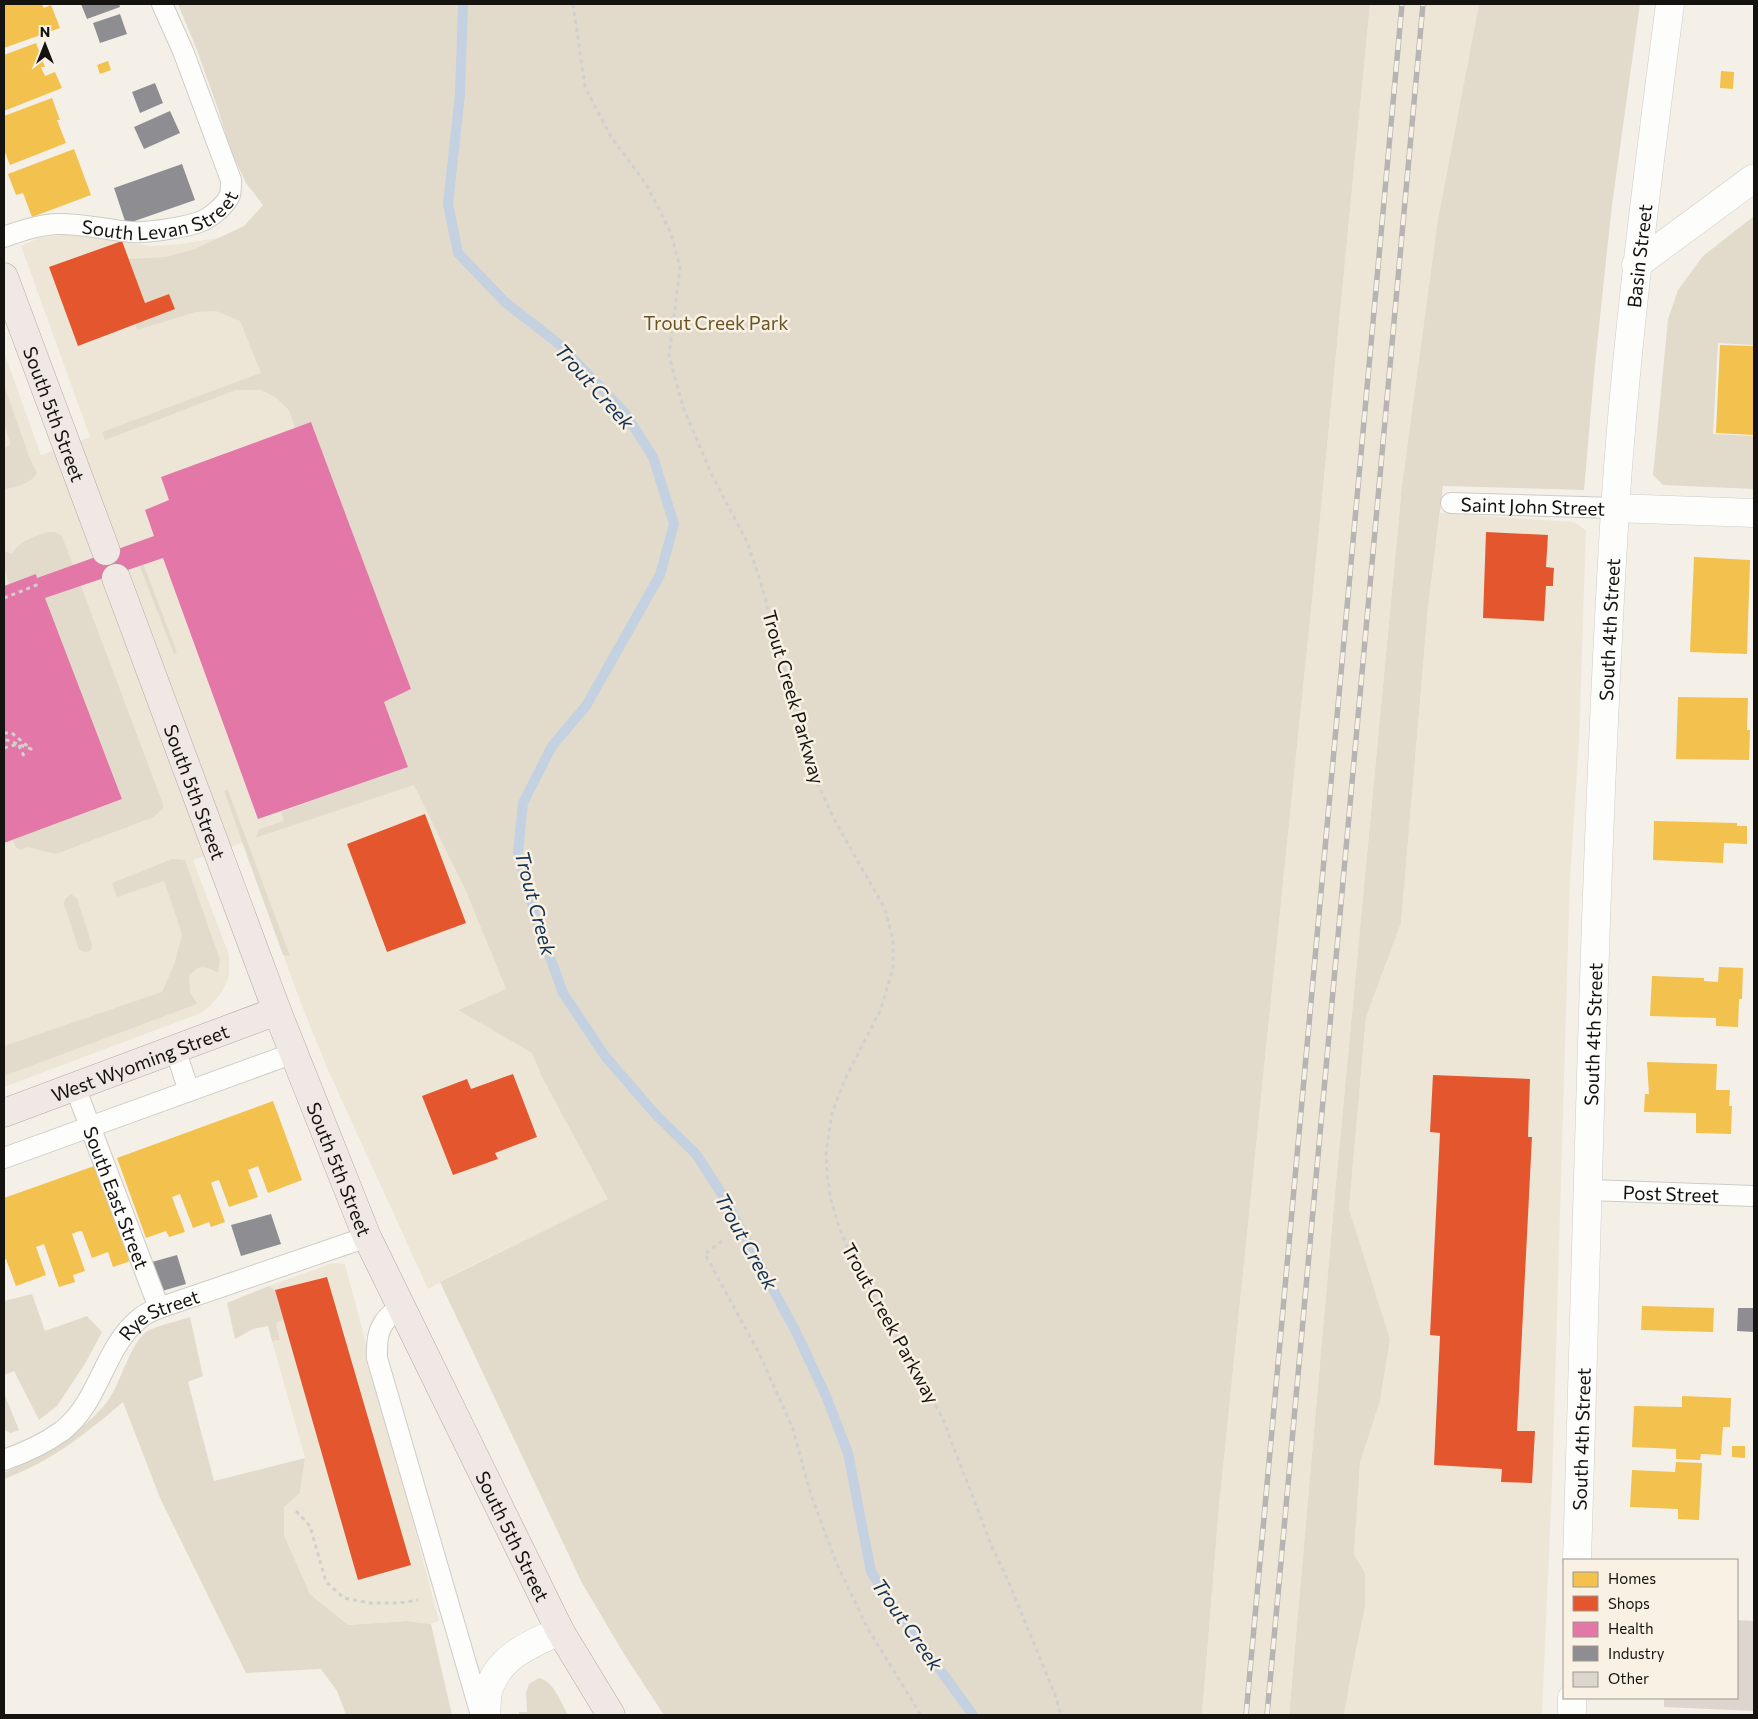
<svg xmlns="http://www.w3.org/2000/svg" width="1758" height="1719" font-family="Commissioner,sans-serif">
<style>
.built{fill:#ede6d7}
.green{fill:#e2dbcc}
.homes{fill:#f2c14e}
.shops{fill:#e4572e}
.health{fill:#e377a8}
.industry{fill:#8d8d92}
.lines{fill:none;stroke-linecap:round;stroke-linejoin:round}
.stream{stroke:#c4d1e0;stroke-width:10}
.building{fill:#ddd6cf}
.service-casing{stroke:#cfccc6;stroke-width:22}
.minor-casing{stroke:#cfccc6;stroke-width:29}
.secondary-casing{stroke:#cfccc6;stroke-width:29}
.primary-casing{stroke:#b3a79e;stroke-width:29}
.path{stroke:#d0d0ce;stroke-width:3;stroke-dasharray:4 4;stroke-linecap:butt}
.service{stroke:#fdfdfc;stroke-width:20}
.minor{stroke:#fdfdfc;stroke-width:28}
.secondary{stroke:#fdfdfc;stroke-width:28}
.primary{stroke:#efe8e4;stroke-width:28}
.rail-casing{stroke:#b6b5b3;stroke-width:5.5}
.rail{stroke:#f8f1e4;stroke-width:4;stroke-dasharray:11;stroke-linecap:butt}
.labels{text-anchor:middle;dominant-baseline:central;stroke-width:5;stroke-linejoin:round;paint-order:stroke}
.street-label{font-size:19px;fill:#15130f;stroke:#f8f1e4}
.park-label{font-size:19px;fill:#695424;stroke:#f8f1e4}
.water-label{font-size:20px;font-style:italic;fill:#133153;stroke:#f8f1e4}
</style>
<rect width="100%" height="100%" fill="#f4f0e8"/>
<path class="built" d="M1370 4H1479L1438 219 1402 485 1335 1193 1289 1715H1202L1219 1507 1314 581Z
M62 235H83L151 246 181 244 223 237 426 684 465 889 506 989 458 1010 532 1052 543 1077 609 1199 461 1271 428 1289 328 1070 302 1006 242 843 193 860 229 955V977L222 992 210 1006 201 1013 4 1087V352L41 455 90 437 21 246 39 238Z
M1440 513 1574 522 1586 530 1579 743 1570 878 1552 1484 1542 1715H1344L1365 1573 1354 1554 1360 1463 1380 1401 1390 1339 1349 1209 1366 1017 1401 923 1428 608Z
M333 1263 345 1264 439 1621 431 1624 407 1621 348 1625 310 1594 284 1535V1507L300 1493 305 1458 272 1341 280 1340 276 1323 275 1290 269 1286Z"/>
<path class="green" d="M178 4H1370L1314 581 1219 1507 1202 1715H664L624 1654 582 1583 440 1282 608 1199 542 1077 532 1053 458 1010 506 989 465 889 414 785 255 838 260 829 284 821 281 812 408 767 384 702 411 689 311 423 295 428 289 410 275 397 261 390H236L105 440 102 432 261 373 240 321 216 311 196 312 137 330 135 324 175 309 169 294 145 303 129 259 166 257 195 249 244 226 263 205 246 183 230 149 219 112 197 50Z
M1479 4H1640L1612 205 1595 364 1584 490 1443 486 1428 608 1401 923 1366 1017 1349 1209 1390 1339 1380 1401 1360 1463 1354 1554 1365 1573V1606L1351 1674 1344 1715H1289L1335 1193 1402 485 1438 219Z
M1754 216V345L1718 343 1713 434 1754 436V489L1663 485 1653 475 1668 319 1678 290 1703 256Z
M4 385 30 459 37 473C32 483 15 488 4 489V448L11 445 4 424Z
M48 532H54L62 536 163 804V808L154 817 56 854 27 847 22 850 16 848 13 840 122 799 36 575 9 584C5 573 3 563 5 551L12 554C20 540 34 537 48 532Z
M138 550 177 652 174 654 134 552Z
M228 790 290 956 283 955 224 791Z
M172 859 185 860 220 960 218 973C205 966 200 964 189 976L190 992 197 1004 4 1076V1046L162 992 174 965 182 934 164 881 117 897 112 883Z
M71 894 77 898 92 945 91 951 85 952 79 950 64 904 65 899Z
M269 1286 275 1290 283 1320 276 1323 280 1340 272 1341 268 1326 253 1329 235 1339 227 1303Z
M32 1294 45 1331 87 1316 102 1332 86 1362 57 1406 39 1420 14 1371 4 1375V1301Z
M190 1317 203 1376 188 1382 214 1481 305 1458 300 1493 284 1507V1535L310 1594 348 1625 407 1621 431 1624 452 1715H346L337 1691 321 1669 246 1673 160 1498 123 1402C87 1433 49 1463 4 1479V1473C39 1456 86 1432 109 1399 121 1382 130 1344 146 1332 155 1326 179 1321 190 1317Z
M4 1393 19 1430 11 1433 4 1430Z
M539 1678C554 1681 561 1703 568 1715H519V1712H527L526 1692 529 1684Z"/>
<path class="homes" d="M4 4H42L44 8 51 5 60 28 4 48Z
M36 43 45 67H41L45 76 55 72 62 88 4 111V55Z
M108 61 111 70 100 74 97 65Z
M1721 71 1734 72 1733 89 1720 88Z
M52 98 60 120H57L66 143 10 165 4 150V116Z
M74 149 91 195 32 217 23 193 16 195 8 174Z
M1720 345 1754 346V435L1716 433Z
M1694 557 1750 560 1747 654 1690 652Z
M1678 697 1748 698 1747 730H1750L1749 760 1676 759Z
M1654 821 1737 823V826H1747V844L1724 843 1723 863 1653 860Z
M1719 967 1743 968 1742 999H1739L1738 1027 1716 1026V1018L1650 1016 1652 976 1704 978V981L1718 982Z
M1647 1062 1717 1064 1716 1090H1730L1729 1106H1732L1731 1134 1696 1133V1113L1644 1112 1645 1094H1649Z
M273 1101 302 1180 268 1193 258 1166 248 1170 258 1197 229 1207 219 1180 215 1181 211 1183 225 1222 211 1227 209 1222 193 1228 180 1194 172 1197 185 1232 169 1237 166 1231 146 1238 117 1158Z
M97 1165 136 1259 113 1267 108 1252 92 1258 82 1231H79L72 1234 85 1271 73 1275 75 1282 59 1287 44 1244 36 1247 46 1275 16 1286 6 1259 4 1260V1198Z
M1642 1306 1714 1308 1713 1332 1641 1330Z
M1682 1396 1731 1398 1730 1427H1723L1721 1455 1701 1454 1700 1460 1676 1459V1449L1632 1447 1634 1406 1682 1407Z
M1732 1446H1745V1458L1732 1457Z
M1676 1462 1702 1463 1699 1520 1678 1519V1509L1630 1507 1632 1470 1675 1472Z"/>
<path class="shops" d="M122 241 145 303 169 294 175 309 78 346 49 267Z
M1486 532 1548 535 1546 567 1554 568 1553 583V586H1546L1544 621 1483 618Z
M425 814 466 923 387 952 347 844Z
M513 1074 537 1137 495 1153 498 1159 453 1175 422 1096 467 1079 471 1089Z
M1433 1075 1530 1079 1528 1137H1532L1517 1431H1535L1532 1483 1501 1482 1502 1469 1434 1465 1440 1336 1430 1335 1440 1133 1430 1132Z
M327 1277 411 1565 358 1580 275 1290Z"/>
<path class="health" d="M311 422 411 689 384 702 408 767 258 819 163 558 45 598 122 799 4 843V586L36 574 37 578 154 536 145 510 169 500 161 477Z"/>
<path class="industry" d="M81 4H119L120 7 87 19Z
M120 14 127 34 100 43 93 23Z
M155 83 163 103 140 113 132 92Z
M170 111 180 133 144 149 134 127Z
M182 164 195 200 126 224 114 188Z
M271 1214 281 1244 241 1256 231 1225Z
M177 1255 186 1284 162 1291 152 1262Z
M1738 1308H1754V1332L1737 1331Z"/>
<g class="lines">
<path class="stream" d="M463 4 460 94 448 204 458 253 505 302 560 345 625 413 653 457 674 524 660 575 586 706 552 746 523 803 518 853 535 916 563 993 605 1056 656 1115 696 1154 723 1196 796 1332 826 1396 848 1453 871 1572 905 1622 973 1715"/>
</g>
<path class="building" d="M1737 1620 1754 1621V1711L1664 1707V1698H1737Z"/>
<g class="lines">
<g class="service-casing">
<g id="service">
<path id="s1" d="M4 237C20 231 38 225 56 224 81 223 106 230 131 232 148 233 192 227 206 219 215 214 226 204 230 195 231 191 231 184 231 180L183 51 162 4"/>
<path id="s2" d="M1451 503 1615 508"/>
<path d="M175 1049 189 1091"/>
<path id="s3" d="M75 1087 159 1308"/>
<path d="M4 1158 294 1053"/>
<path id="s4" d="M1589 1190 1754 1196"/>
<path d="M401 1306C380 1321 376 1333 377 1358L481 1715"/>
<path id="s5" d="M4 1460C24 1453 44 1444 62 1431 99 1403 104 1347 139 1319 144 1314 152 1311 159 1308L367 1237"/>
</g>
</g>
<g class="minor-casing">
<path id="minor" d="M1636 265 1754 178
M1615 508 1754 513
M486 1715C487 1707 486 1696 489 1688 501 1655 531 1644 560 1631"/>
</g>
<g class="secondary-casing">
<g id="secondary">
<path id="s6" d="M1577 1560C1588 1210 1594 860 1615 510 1626 341 1648 172 1670 4"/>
<path d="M1572 1715V1698"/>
</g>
</g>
<g class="primary-casing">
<g id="primary">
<path id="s7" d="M4 277 106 551"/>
<path id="s8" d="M116 578 277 1011 367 1237 560 1631 611 1715"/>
<path id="s9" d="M4 1113 277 1011"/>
</g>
</g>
<path class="path" d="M573 4 585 87 610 135 646 184 671 233 680 267 669 356 683 407 712 475 747 542 760 580 813 774 835 821 885 909 893 940V969L880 1011 846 1077 832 1113 826 1153 827 1174 831 1200 839 1227 851 1256 942 1417 992 1547 1007 1578 1055 1695 1061 1715
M4 598 39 584
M4 733H12L31 749 4 739
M4 748 18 744 25 758
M722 1241 705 1254 759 1353 793 1429 811 1495 836 1562 868 1629 921 1715
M296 1511 310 1526 326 1582 344 1598 370 1603H399L418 1600"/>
<use href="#service" class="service"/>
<use href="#minor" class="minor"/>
<use href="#secondary" class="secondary"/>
<use href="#primary" class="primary"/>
<g class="rail-casing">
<path id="rail" d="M1246 1715 1402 4
M1267 1715 1423 4"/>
</g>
<use href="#rail" class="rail"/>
</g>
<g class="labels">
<g class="street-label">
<text stroke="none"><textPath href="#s1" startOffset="162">South Levan Street</textPath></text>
<text stroke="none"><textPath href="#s6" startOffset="1306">Basin Street</textPath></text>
<text stroke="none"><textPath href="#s7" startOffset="146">South 5th Street</textPath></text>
<text stroke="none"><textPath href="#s2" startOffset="82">Saint John Street</textPath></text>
<text stroke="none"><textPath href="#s6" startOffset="931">South 4th Street</textPath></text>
<text transform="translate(794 697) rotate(74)">Trout Creek Parkway</text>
<text stroke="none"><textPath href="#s8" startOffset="228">South 5th Street</textPath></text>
<text stroke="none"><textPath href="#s6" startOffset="526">South 4th Street</textPath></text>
<text stroke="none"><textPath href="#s9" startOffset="145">West Wyoming Street</textPath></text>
<text stroke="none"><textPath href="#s8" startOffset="632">South 5th Street</textPath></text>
<text stroke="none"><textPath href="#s4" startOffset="82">Post Street</textPath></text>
<text stroke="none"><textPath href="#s3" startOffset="118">South East Street</textPath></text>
<text stroke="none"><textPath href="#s5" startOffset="222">Rye Street</textPath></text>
<text transform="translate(891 1323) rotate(61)">Trout Creek Parkway</text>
<text stroke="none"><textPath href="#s6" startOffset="121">South 4th Street</textPath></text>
<text stroke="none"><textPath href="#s8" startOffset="1038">South 5th Street</textPath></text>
</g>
<g class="park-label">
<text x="716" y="322">Trout Creek Park</text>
</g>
<g class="water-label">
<text transform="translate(595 386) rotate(48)">Trout Creek</text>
<text transform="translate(536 903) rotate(75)">Trout Creek</text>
<text transform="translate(747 1241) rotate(61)">Trout Creek</text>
<text transform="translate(908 1624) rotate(55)">Trout Creek</text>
</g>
</g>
<rect width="1758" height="1719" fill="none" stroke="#15130f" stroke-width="10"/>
<rect x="1563" y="1559" width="175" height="140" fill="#f8f1e4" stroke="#9d988f"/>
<rect x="1573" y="1572" width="25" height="15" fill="#f2c14e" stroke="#9d988f"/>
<text x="1608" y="1584" font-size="15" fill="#15130f">Homes</text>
<rect x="1573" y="1596" width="25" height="15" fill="#e4572e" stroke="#9d988f"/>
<text x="1608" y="1609" font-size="15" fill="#15130f">Shops</text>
<rect x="1573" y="1622" width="25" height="15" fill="#e377a8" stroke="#9d988f"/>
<text x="1608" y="1634" font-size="15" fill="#15130f">Health</text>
<rect x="1573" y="1646" width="25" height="15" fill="#8d8d92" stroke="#9d988f"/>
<text x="1608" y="1659" font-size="15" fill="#15130f">Industry</text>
<rect x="1573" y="1672" width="25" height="15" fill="#ddd6cf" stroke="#9d988f"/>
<text x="1608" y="1684" font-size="15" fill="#15130f">Other</text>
<g transform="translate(45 45)" stroke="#f8f1e4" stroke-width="4" paint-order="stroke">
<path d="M0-4L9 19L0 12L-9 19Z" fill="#15130f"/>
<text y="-8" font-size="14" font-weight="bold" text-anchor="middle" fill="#15130f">N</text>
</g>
</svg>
